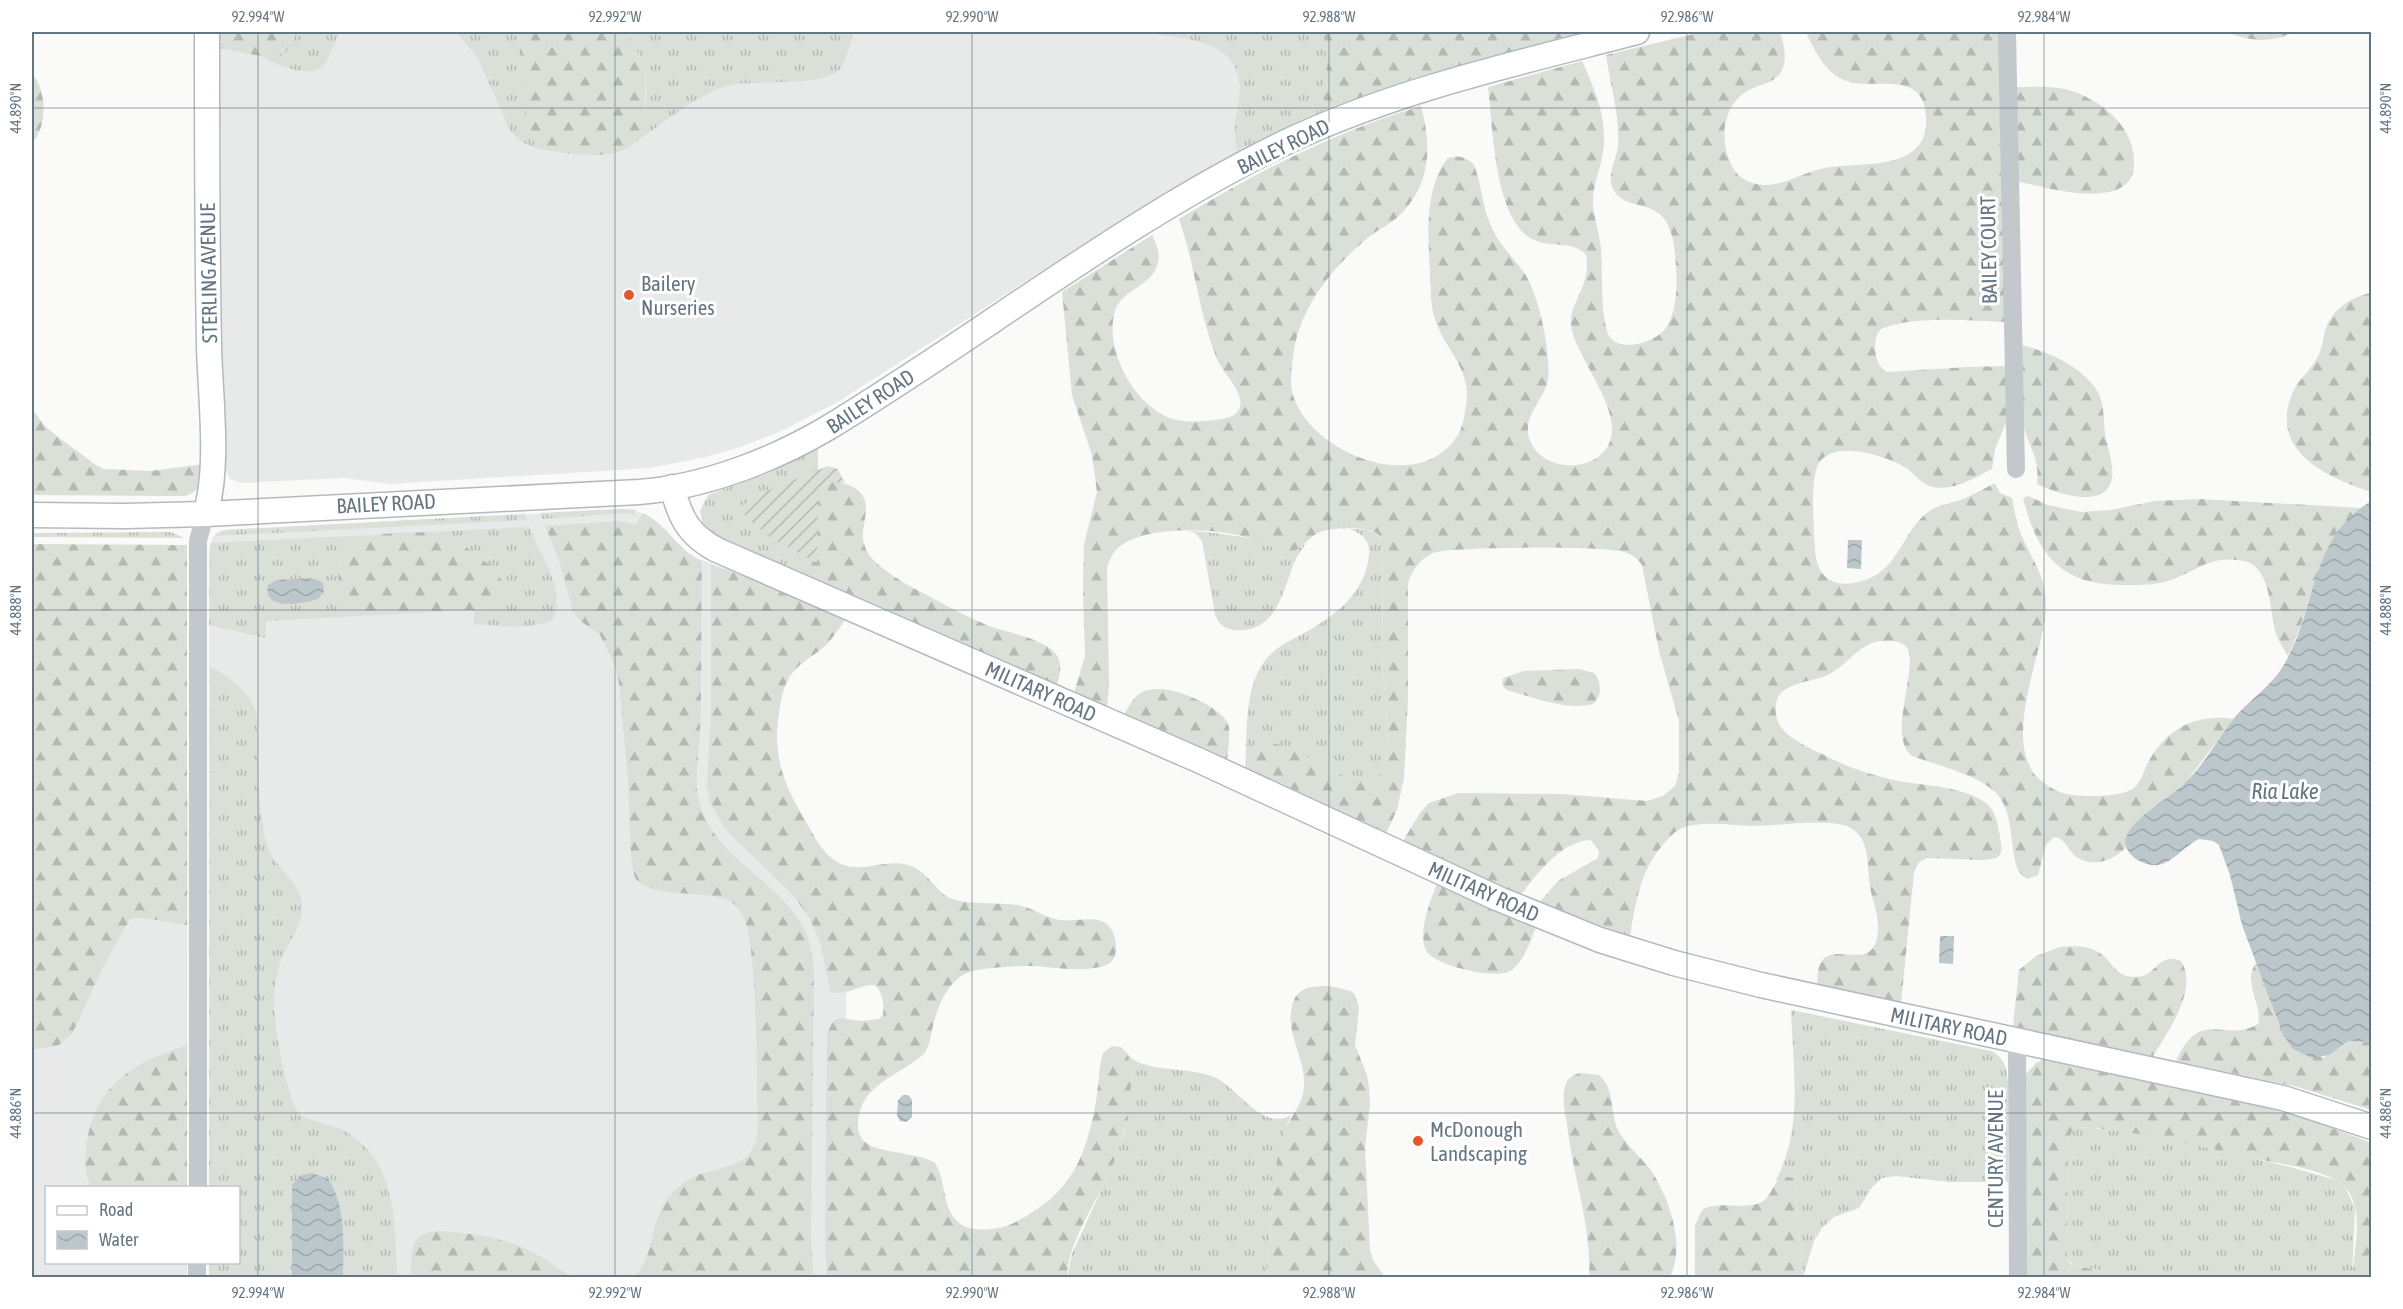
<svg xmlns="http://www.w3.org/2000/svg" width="2403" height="1309" font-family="'Asap Condensed',sans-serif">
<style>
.built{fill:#e8e9e9}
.grass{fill:url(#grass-tufts)}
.forest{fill:url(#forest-firs)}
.garden{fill:url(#garden-furrows)}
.water{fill:url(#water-waves)}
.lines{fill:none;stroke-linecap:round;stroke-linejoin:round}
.secondary-casing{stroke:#b3babf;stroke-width:27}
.street{stroke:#c3c8cc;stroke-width:18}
.secondary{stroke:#fff;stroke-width:24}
.ticks{fill:none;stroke:#657683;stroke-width:1.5;stroke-opacity:0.45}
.poi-dot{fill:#e4572e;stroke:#fff;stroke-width:2}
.labels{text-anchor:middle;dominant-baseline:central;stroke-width:6;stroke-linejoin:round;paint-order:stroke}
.street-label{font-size:21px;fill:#657683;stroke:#fff}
.poi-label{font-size:21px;fill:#657683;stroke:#fff;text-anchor:start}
.water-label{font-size:22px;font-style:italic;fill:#60757c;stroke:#fff}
.neatline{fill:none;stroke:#657683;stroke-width:2}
.ticks-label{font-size:15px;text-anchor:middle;fill:#657683}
</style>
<defs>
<pattern id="grass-tufts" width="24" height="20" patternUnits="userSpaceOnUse" patternTransform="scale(1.5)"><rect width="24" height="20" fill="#dadfd7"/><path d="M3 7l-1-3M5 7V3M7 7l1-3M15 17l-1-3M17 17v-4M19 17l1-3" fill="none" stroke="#b4b9b4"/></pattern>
<pattern id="forest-firs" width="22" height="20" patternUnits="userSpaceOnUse" patternTransform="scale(1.5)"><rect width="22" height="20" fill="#dadfd7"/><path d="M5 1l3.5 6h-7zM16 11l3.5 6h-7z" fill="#b4b9b4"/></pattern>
<pattern id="garden-furrows" width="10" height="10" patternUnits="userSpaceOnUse" patternTransform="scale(1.5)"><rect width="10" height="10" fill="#dadfd7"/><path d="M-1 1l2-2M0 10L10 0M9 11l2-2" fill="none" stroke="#b4b9b4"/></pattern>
<pattern id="water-waves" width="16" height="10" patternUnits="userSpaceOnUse" patternTransform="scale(1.5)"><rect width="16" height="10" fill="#bbc7cb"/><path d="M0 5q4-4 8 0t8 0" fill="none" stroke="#9ca6aa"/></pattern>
</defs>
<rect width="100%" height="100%" fill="#fafaf8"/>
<path class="built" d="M215 32H1582L1390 86 1282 128 1167 191 836 403 779 432 743 446 706 457 650 468 390 484 344 478 241 483 230 479 223 465Z
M622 509 635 510 653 519 682 549 698 559 735 572 760 774 846 939 847 1277 209 1278V1263L238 1262V1188L209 1187V551L212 539 217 532 225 530Z
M188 794 187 1187 46 1188V1262L187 1263V1277L32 1278V916Z"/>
<path class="grass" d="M297 32H341C334 41 332 52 326 62 313 83 276 63 260 57L270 58 286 52Z
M456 32H518L526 114 536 148 522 142 510 131 478 58Z
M627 32H854C850 43 847 60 839 70 825 87 751 79 726 86 699 94 660 125 636 142 644 119 652 85 642 62 637 51 631 42 627 32Z
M1143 32H1323L1328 62 1321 91 1327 109 1237 151C1236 142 1234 132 1235 123 1236 112 1240 102 1240 90 1239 36 1182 40 1143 32Z
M818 449 817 581 723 539 703 525 700 511 708 495 766 474Z
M622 509 635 510 634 515 625 513 542 519 540 513Z
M525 514 527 520 214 536 225 530Z
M529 527C539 553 567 590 553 619 537 631 494 625 474 624V612L482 611 439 532H432Z
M1349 529C1364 529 1377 528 1383 543L1382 655 1388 734 1386 769C1357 809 1288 729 1260 745 1252 749 1249 761 1245 769 1248 735 1243 691 1264 662 1273 649 1287 642 1301 635 1333 617 1365 595 1369 555 1370 540 1363 534 1349 529Z
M1188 531C1227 532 1262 542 1301 547L1306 543C1302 549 1297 556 1294 563 1283 591 1276 634 1235 630 1225 629 1218 624 1215 614L1202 541 1195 533Z
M171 532 184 538 32 537V533Z
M373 535C325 553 336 577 353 614L356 616 266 621V638L209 625 210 543Z
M210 666C231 679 254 693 257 719 259 757 256 812 268 847 275 869 300 880 302 905 304 925 288 941 281 960 277 972 274 986 274 1000 274 1026 285 1095 300 1115 315 1123 333 1124 348 1133 398 1164 395 1227 397 1277L209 1278V1263L238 1262V1188L209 1187Z
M1791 1010 1991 1051C2005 1058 2007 1069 2008 1083V1182H1949L1896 1176 1882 1178 1872 1187 1859 1208 1834 1217 1822 1228 1814 1241 1803 1277 1795 1184 1794 1181 1783 1178 1775 1182C1804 1130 1793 1067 1791 1010Z
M1124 1050C1128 1054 1132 1060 1138 1062 1160 1072 1191 1067 1216 1078 1238 1088 1262 1132 1291 1115 1271 1157 1271 1230 1267 1277L1067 1278 1072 1254 1114 1162 1124 1133 1132 1073Z
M2079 1127 2133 1132 2170 1139 2290 1167 2336 1180 2345 1187 2355 1208 2352 1277 2152 1278 2074 1266 2067 1259V1253L2068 1143 2072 1131Z"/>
<path class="forest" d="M215 32H297L286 52 270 58 215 47Z
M518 32H627C632 43 640 54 643 65 647 78 645 93 644 107 644 117 641 135 635 142 619 163 559 153 536 148L526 114Z
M1323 32H1582L1417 77 1327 109 1321 91 1328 62Z
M1702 32H1780C1784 46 1789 61 1779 75 1771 84 1757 85 1747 91 1721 107 1719 143 1733 168 1739 179 1751 184 1763 185 1784 186 1804 172 1824 168 1860 161 1931 174 1926 115 1922 67 1871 92 1844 80 1825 72 1814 50 1806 32H2000L2006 322C1969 321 1916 315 1881 329 1871 338 1874 367 1887 372L1968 367 2007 366 2008 418 1995 449 1992 469C1974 478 1954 491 1933 487 1921 485 1914 472 1903 466 1885 456 1834 439 1819 463 1810 477 1814 518 1814 535 1815 554 1815 578 1838 583 1847 585 1857 583 1865 580 1899 569 1902 532 1928 512 1937 505 1948 504 1958 501 1971 496 1983 489 1995 483L2000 493 2012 498C2014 509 2016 519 2019 529 2033 565 2050 577 2045 619 2039 661 2004 741 2037 777 2043 783 2052 789 2060 792 2073 798 2125 798 2135 787 2142 780 2145 767 2150 759 2168 727 2199 713 2234 719L2186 782 2129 832 2127 835 2126 847C2114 861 2090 869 2074 855 2067 848 2065 838 2054 837L2046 845 2038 875 2028 879C2024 877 2020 874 2018 870 2009 847 2015 815 1997 794 1980 775 1936 765 1912 756 1884 735 1925 656 1903 644 1896 640 1880 640 1872 643 1855 650 1844 667 1828 675 1814 681 1792 682 1781 693 1776 698 1775 707 1776 714 1778 735 1806 746 1822 754 1846 767 1873 776 1899 781 1926 786 1964 786 1987 804 1996 811 1998 826 2000 837 2001 845 2004 852 1997 858L1984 860 1927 858 1919 862 1914 872 1901 1004 1817 986C1818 980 1817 970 1820 964 1833 937 1878 979 1878 926 1878 912 1872 900 1870 886 1867 870 1870 846 1858 834 1854 829 1849 826 1843 825 1813 819 1782 826 1752 826 1733 825 1713 822 1693 825 1686 826 1678 829 1673 834 1641 864 1637 896 1630 936L1539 903 1558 881 1598 858 1599 851 1591 840C1563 840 1536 874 1521 895L1403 841 1420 813 1429 803 1458 793 1561 794 1647 801 1663 796 1675 786 1679 772V721L1659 651 1642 565C1637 558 1632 554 1624 552 1604 546 1450 546 1433 553 1420 559 1411 571 1408 584V698L1404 778 1397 810 1386 833 1245 769C1248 760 1251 750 1259 745 1288 728 1357 809 1386 769L1388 734 1382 655 1383 549C1383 543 1382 537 1376 533 1366 526 1331 528 1320 532 1310 536 1304 546 1294 551 1274 552 1263 541 1245 537 1214 528 1144 525 1118 548 1112 553 1109 561 1107 568L1109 686 1107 707 1074 693 1085 656 1083 590 1084 544 1097 492 1092 455 1072 395 1062 292 1152 235C1157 246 1161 254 1157 266 1150 287 1122 289 1115 311 1103 350 1136 411 1177 420 1185 422 1195 422 1204 421 1214 420 1237 420 1240 407 1244 391 1223 374 1217 359 1199 314 1195 265 1179 219 1256 172 1335 132 1421 106 1431 144 1432 180 1403 212 1394 222 1381 228 1370 236 1335 265 1302 303 1294 350 1292 365 1289 381 1293 395 1311 455 1425 499 1460 431 1463 424 1465 413 1466 405 1472 370 1447 352 1436 322 1430 307 1431 289 1430 273 1428 237 1424 190 1447 159 1457 154 1467 157 1474 165 1482 185 1482 207 1491 226 1499 245 1514 258 1525 274 1538 295 1547 337 1548 362 1549 371 1549 380 1545 389 1537 407 1521 421 1531 443 1536 454 1547 461 1559 464 1571 467 1588 465 1598 457 1640 426 1575 361 1571 325 1569 303 1592 285 1586 255 1574 240 1550 248 1534 240 1494 222 1493 126 1488 87L1582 61C1596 92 1609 122 1602 157 1600 170 1594 183 1593 197 1592 214 1600 233 1601 250 1603 277 1600 305 1607 331 1614 356 1658 343 1667 326 1680 305 1677 270 1674 246 1667 191 1627 216 1613 189 1606 176 1617 159 1618 145 1620 114 1610 85 1606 55Z
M2226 32H2293C2272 44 2248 41 2226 32Z
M32 73C47 91 48 126 32 143Z
M2015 87C2034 87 2056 85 2075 92 2106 104 2136 130 2134 165 2134 177 2127 186 2116 190 2086 200 2046 187 2015 181Z
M2371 293H2372L2371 492C2327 477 2267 451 2293 392 2299 378 2313 369 2319 354 2323 346 2323 337 2326 328 2333 308 2352 297 2371 293Z
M2018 344C2046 351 2079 364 2096 389 2105 402 2103 418 2105 433 2107 448 2114 462 2112 478 2107 511 2055 493 2037 484 2040 455 2028 449 2024 425 2019 399 2020 370 2018 344Z
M32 409 46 427 58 437 96 465 104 469 151 471 204 464C202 479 202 492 184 496L32 495Z
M829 482C844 481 866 488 866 507 866 526 857 537 870 556 879 568 905 584 919 591 942 603 965 616 989 626 1006 632 1045 639 1056 654 1063 663 1060 675 1057 685L800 573 818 488Z
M2028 496 2048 505 2081 512 2111 510 2155 501 2199 499 2361 508C2313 548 2314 604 2288 656 2284 650 2280 643 2277 636 2269 615 2273 579 2252 564 2247 561 2241 560 2235 560 2209 557 2194 572 2171 580 2157 585 2141 585 2126 585 2062 586 2038 557 2023 498Z
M643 513C667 524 677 550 702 561 701 617 702 674 700 730 699 756 692 786 702 811 723 864 785 884 807 935 812 948 813 962 814 976L811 1232 813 1277H634C657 1255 648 1218 673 1192 680 1186 687 1180 696 1176 715 1168 745 1168 754 1146 760 1131 757 1111 757 1096 757 1047 756 998 751 950 750 937 746 917 737 907 720 885 654 903 635 878L631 859 628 780 619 683 615 665 600 635 579 620 573 611 559 560 545 526 619 521 636 525Z
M432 532 453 537 492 567 502 581 504 594 497 606 474 612 473 610 356 616C344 609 340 597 339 584 332 526 392 534 432 532Z
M32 544 187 545V925C175 924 139 915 130 919L103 967 72 1034 59 1045 32 1050Z
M711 565 759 581 845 620C840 627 835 635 829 642 815 657 796 662 787 682 782 691 781 702 779 712 772 760 785 787 809 827 817 842 826 857 841 864 860 873 884 860 904 864 931 870 934 894 955 900 974 905 997 902 1018 905 1033 908 1046 918 1060 920 1078 923 1104 911 1113 933 1116 940 1117 948 1115 955 1111 977 1051 967 1035 966 1014 966 992 967 972 971 953 976 941 998 936 1015 931 1028 932 1042 924 1054 899 1076 858 1085 858 1125 858 1138 865 1144 877 1148 892 1153 924 1155 935 1163 946 1180 942 1204 955 1219 965 1231 983 1231 998 1228 1010 1226 1020 1220 1031 1213 1073 1188 1086 1153 1095 1107 1099 1089 1098 1070 1103 1053L1112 1046 1121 1047C1134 1060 1132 1078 1130 1095 1127 1118 1123 1140 1114 1162 1100 1198 1068 1239 1067 1277H827L825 1243 827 1033 834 1020 839 1018 862 1021 879 1019 883 1015C884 1005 883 990 874 985 860 984 842 998 830 991L821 945 809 917 793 895 726 830 710 803 707 785 711 711Z
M1579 669 1594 673C1602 682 1602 696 1593 704 1566 711 1533 697 1507 690L1502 685 1503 678 1524 671Z
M1162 689C1180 690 1225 708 1229 727 1230 738 1228 750 1227 760L1124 715C1135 695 1139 689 1162 689Z
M1437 884 1536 927C1530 942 1524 962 1510 971 1495 980 1429 965 1425 948 1419 928 1430 902 1437 884Z
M2060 947C2073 946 2087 945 2098 952 2113 961 2115 978 2136 977 2156 977 2159 951 2181 961 2199 989 2167 1033 2153 1056L2013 1026 2019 970 2036 956Z
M2257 962 2278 1023 2323 1058 2348 1041 2371 1042V1110L2298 1087 2176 1061C2201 1006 2224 1044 2258 1024 2263 1003 2241 981 2257 962Z
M1329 986 1351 991 1355 995 1359 1008 1355 1045 1367 1075 1369 1088 1370 1104 1365 1147 1370 1251 1374 1262 1385 1277H1267C1271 1232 1271 1184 1281 1140 1286 1121 1304 1105 1304 1086 1306 1056 1282 1031 1294 1000 1300 986 1316 986 1329 986Z
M187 1045V1187H91C84 1173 85 1157 87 1142 96 1083 135 1063 187 1045Z
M2046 1058C2155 1082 2267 1100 2371 1143V1277H2352C2354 1250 2365 1211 2346 1188 2330 1169 2274 1163 2251 1158 2193 1145 2137 1130 2079 1127L2072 1131 2068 1143 2067 1259 2070 1264 2079 1267 2152 1277 2026 1278V1074L2036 1063Z
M1580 1073 1599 1075C1616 1090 1609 1111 1618 1130 1625 1144 1640 1156 1650 1169 1669 1197 1686 1245 1670 1277H1589C1592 1227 1573 1176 1567 1125 1565 1112 1561 1096 1566 1084 1568 1077 1574 1075 1580 1073Z
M1786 1177 1793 1178 1795 1184 1803 1277H1695V1226L1702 1210C1719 1200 1742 1210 1760 1203 1773 1198 1771 1180 1786 1177Z
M440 1231C472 1233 508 1238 536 1254 549 1261 559 1270 572 1277H411C412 1252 408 1232 440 1231Z"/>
<path class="garden" d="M828 466 838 469 845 483 829 482 818 488 817 563 771 538 745 516 744 505 753 496Z"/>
<path class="water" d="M2371 501V1042L2348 1041 2329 1055 2312 1058 2293 1049 2283 1035 2242 925 2230 875 2219 845 2213 841 2199 839C2176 851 2165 877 2136 859 2129 854 2125 848 2125 839 2133 817 2169 799 2185 783 2205 764 2218 738 2235 717 2248 702 2265 690 2277 675 2319 618 2304 542 2371 501Z
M1848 540H1862L1861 569 1847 568Z
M308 578 315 579 323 583 324 592 318 599C302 604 262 611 268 585L277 580Z
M1940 936H1954L1953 964 1939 963Z
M903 1095H908L912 1100V1117L906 1122 900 1121 897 1115 898 1100Z
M312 1173 328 1179C347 1207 343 1245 343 1277H292V1185L301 1175Z"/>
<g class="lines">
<g class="secondary-casing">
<path id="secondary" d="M672 487C680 517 688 535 717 550L1198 760 1499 899 1600 940 1674 963 1761 985 2283 1098 2372 1127
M205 514C220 470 210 393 209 346 207 241 207 136 207 32
M32 515 125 516 205 514 639 492C704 487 771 461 826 429 980 336 1122 222 1284 143 1395 90 1518 63 1637 32"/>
</g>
<path class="street" d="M2007 32 2016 469
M2017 1040 2018 1278
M198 1188V541L205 514
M197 1278V1262"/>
<use href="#secondary" class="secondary"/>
</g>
<path class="ticks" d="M258 32V1278M615 32V1278M972 32V1278M1329 32V1278M1687 32V1278M2044 32V1278M32 108H2372M32 610H2372M32 1113H2372"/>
<g class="poi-dot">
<circle cx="629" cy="295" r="6"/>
<circle cx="1418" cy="1141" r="6"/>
</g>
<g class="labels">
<g class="street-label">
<text transform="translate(1283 146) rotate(-26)">BAILEY ROAD</text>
<text transform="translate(1988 250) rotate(-91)">BAILEY COURT</text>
<text transform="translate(208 273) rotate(-91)">STERLING AVENUE</text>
<text transform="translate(870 401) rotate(-33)">BAILEY ROAD</text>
<text transform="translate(386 503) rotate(-3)">BAILEY ROAD</text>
<text transform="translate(1041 691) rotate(24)">MILITARY ROAD</text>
<text transform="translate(1484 891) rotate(24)">MILITARY ROAD</text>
<text transform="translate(1949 1026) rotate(12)">MILITARY ROAD</text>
<text transform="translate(1995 1159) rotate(-90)">CENTURY AVENUE</text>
</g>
<g class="poi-label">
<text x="641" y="283">Bailery<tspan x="641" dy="24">Nurseries</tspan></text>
<text x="1430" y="1129">McDonough<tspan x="1430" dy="24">Landscaping</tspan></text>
</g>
<g class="water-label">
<text x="2285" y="791">Ria Lake</text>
</g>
</g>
<rect width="2403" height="1309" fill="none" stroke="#ffffff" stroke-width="66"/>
<rect x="45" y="1186" width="195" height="78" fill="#ffffff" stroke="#c1c8cd" stroke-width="1.5"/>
<rect x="57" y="1206" width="30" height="9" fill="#ffffff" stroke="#c1c8cd" stroke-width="1.5"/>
<text x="99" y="1216" font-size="18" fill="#657683">Road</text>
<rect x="57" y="1231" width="30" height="18" fill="url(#water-waves)" stroke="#c1c8cd" stroke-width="1.5"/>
<text x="99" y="1246" font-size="18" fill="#657683">Water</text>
<rect x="33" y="33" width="2337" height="1243" class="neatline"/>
<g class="ticks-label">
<text x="258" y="22">92.994°W</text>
<text x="615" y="22">92.992°W</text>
<text x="972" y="22">92.990°W</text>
<text x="1329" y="22">92.988°W</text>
<text x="1687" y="22">92.986°W</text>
<text x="2044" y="22">92.984°W</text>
<text transform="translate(16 108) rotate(-90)" y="5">44.890°N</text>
<text transform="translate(2386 108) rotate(-90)" y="5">44.890°N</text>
<text transform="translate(16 610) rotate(-90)" y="5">44.888°N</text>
<text transform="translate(2386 610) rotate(-90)" y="5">44.888°N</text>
<text transform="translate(16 1113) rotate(-90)" y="5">44.886°N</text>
<text transform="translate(2386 1113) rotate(-90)" y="5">44.886°N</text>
<text x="258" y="1298">92.994°W</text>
<text x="615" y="1298">92.992°W</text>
<text x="972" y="1298">92.990°W</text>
<text x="1329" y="1298">92.988°W</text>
<text x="1687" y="1298">92.986°W</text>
<text x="2044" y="1298">92.984°W</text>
</g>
</svg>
